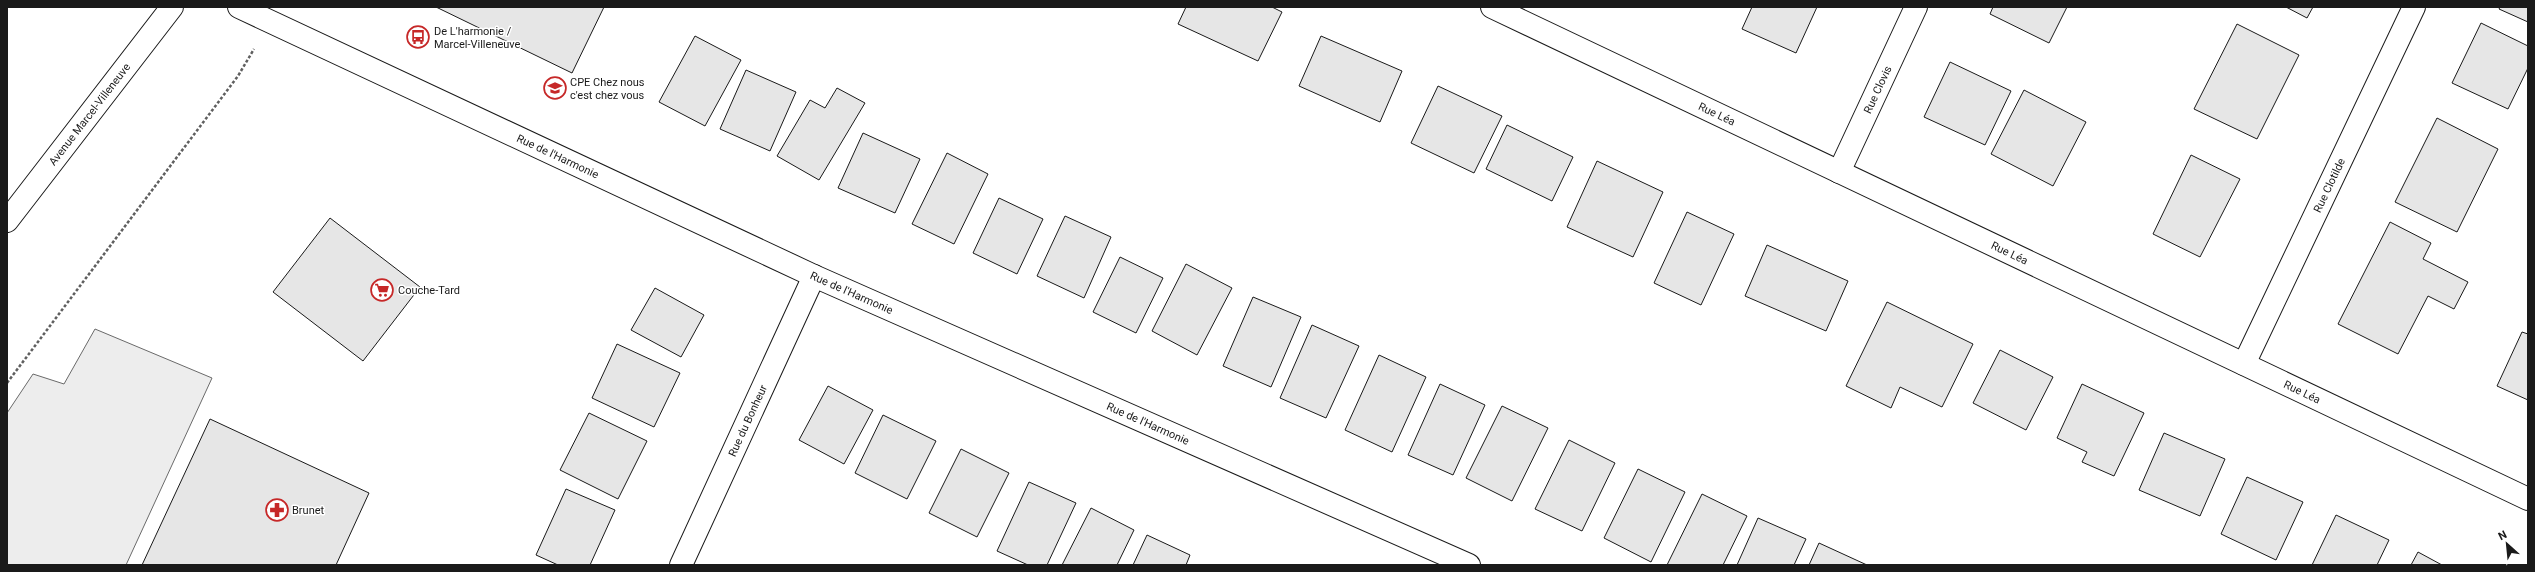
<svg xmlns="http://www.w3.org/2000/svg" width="2535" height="572" font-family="Roboto,sans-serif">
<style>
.parking{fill:#ededed;stroke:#6a6a6a}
.building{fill:#e6e6e6;stroke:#1a1a1a}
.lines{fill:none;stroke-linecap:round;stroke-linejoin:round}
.minor-casing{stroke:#1a1a1a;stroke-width:24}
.path{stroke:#5f5f5f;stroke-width:2.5;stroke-dasharray:3 2;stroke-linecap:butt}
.minor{stroke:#fff;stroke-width:22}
.labels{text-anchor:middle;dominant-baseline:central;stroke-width:3;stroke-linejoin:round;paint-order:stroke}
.poi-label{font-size:11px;fill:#1a1a1a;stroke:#fff;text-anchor:start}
.street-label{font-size:11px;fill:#1a1a1a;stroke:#fff}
</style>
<rect width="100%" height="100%" fill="#fff"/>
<path class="parking" d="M95 329 212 378 126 565H7V413L33 374 64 384Z"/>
<path class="building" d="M436 7H604L572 73Z
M1186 7H1272L1282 12 1258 61 1178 24Z
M1752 7H1817L1796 53 1742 29Z
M1993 7H2067L2049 43 1990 14Z
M2286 7H2313L2307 18Z
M2500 7H2528V22L2499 9Z
M2481 23 2528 46V68L2508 109 2452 83Z
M2237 24 2299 55 2257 139 2194 109Z
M695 36 741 60 705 126 659 102Z
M1321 36 1402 71 1380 122 1299 86Z
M1950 62 2011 91 1985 145 1924 117Z
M746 70 796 92 770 151 720 129Z
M1438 86 1502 116 1474 173 1411 143Z
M837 88 865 103 819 180 777 156 810 100 825 108Z
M2024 90 2086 122 2053 186 1991 154Z
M2437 118 2498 149 2457 232 2395 202Z
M1507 125 1573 157 1552 201 1486 169Z
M863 133 920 159 895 213 838 188Z
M947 153 988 174 954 244 912 224Z
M2191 155 2240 179 2200 257 2153 234Z
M1597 161 1663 192 1633 257 1567 227Z
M999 198 1043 219 1017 274 973 253Z
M1687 212 1734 234 1701 305 1654 283Z
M1065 216 1111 237 1084 298 1037 276Z
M330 218 420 287 363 361 273 292Z
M2390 222 2431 243 2423 259 2468 282 2454 309 2428 296 2398 354 2338 324Z
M1767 245 1848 281 1826 331 1745 296Z
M1120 257 1163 278 1136 333 1093 312Z
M1186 264 1232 288 1197 355 1152 331Z
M655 288 704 315 681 357 631 330Z
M1253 297 1301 317 1271 387 1223 366Z
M1887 302 1973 344 1942 407 1900 387 1891 408 1846 386Z
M1312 325 1359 346 1326 418 1280 398Z
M2522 332 2528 334V400L2497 386Z
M617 344 680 373 654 427 592 398Z
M2000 350 2053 377 2026 430 1973 403Z
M1379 355 1426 377 1392 452 1345 430Z
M1440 384 1485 405 1453 475 1408 455Z
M2082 384 2144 413 2114 476 2082 462 2087 452 2057 438Z
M828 386 873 410 844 464 799 440Z
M1502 406 1548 428 1512 501 1466 478Z
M589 413 647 441 618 499 560 470Z
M883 415 936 441 907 499 855 473Z
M210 419 369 493 336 565H142Z
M2164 433 2225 459 2200 516 2139 490Z
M1569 440 1615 463 1582 531 1535 509Z
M961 449 1009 473 977 537 929 513Z
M1638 469 1685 492 1651 562 1604 538Z
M2247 477 2303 502 2276 560 2221 534Z
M1029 482 1076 503 1047 565H1028L997 551Z
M566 489 615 510 590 565H558L536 555Z
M1702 494 1747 516 1723 565H1667Z
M1091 508 1134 530 1117 565H1062Z
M2336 515 2389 540 2377 565H2312Z
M1758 518 1806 539 1794 565H1737Z
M1147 535 1190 555 1186 565H1133Z
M1819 543 1867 565H1809Z
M2418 552 2442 565H2411Z"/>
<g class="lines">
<g class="minor-casing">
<g id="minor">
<path id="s1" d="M239 7 814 276 1469 565"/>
<path id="s2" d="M1492 7 2528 499"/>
<path id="s3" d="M1839 172 1916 7"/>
<path id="s4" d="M7 221 172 7"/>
<path id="s5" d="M2244 364 2414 7"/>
<path id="s6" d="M681 565 814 276"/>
</g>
</g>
<path class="path" d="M7 383 238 76 254 49"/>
<use href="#minor" class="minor"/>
</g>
<defs>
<g id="bus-ring" transform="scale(1.15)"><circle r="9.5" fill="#fff" stroke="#c62828" stroke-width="1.5"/><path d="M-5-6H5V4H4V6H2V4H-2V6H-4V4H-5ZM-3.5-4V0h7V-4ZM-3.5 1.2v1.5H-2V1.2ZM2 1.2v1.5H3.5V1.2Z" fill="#c62828"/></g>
<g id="school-ring" transform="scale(1.15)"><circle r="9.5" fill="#fff" stroke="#c62828" stroke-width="1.5"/><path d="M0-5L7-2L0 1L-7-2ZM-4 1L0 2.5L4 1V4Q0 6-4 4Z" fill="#c62828"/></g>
<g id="supermarket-ring" transform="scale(1.15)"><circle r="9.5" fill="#fff" stroke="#c62828" stroke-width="1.5"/><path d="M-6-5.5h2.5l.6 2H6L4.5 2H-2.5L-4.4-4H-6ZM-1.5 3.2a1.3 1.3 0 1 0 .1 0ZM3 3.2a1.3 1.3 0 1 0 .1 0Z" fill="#c62828"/></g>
<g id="pharmacy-ring" transform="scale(1.15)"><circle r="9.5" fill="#fff" stroke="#c62828" stroke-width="1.5"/><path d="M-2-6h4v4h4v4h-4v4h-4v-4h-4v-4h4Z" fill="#c62828"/></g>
</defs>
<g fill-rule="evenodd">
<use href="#bus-ring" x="418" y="37"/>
<use href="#school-ring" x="555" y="88"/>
<use href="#supermarket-ring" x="382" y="290"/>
<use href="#pharmacy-ring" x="277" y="510"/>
</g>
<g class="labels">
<g class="poi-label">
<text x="434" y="31">De L'harmonie /<tspan x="434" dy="13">Marcel-Villeneuve</tspan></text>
<text x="570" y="82">CPE Chez nous<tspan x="570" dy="13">c'est chez vous</tspan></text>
<text x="398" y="290">Couche-Tard</text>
<text x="292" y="510">Brunet</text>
</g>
<g class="street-label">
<text stroke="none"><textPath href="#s3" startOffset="91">Rue Clovis</textPath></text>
<text stroke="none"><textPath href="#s4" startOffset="135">Avenue Marcel-Villeneuve</textPath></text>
<text stroke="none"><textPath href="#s2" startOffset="249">Rue Léa</textPath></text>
<text stroke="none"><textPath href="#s1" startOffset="352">Rue de l'Harmonie</textPath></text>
<text stroke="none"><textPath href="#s5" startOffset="198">Rue Clotilde</textPath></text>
<text stroke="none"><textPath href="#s2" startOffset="573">Rue Léa</textPath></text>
<text stroke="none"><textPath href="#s1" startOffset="676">Rue de l'Harmonie</textPath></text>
<text stroke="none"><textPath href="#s2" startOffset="897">Rue Léa</textPath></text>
<text stroke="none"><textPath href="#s6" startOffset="159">Rue du Bonheur</textPath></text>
<text stroke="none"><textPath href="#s1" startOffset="1000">Rue de l'Harmonie</textPath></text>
</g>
</g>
<rect width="2535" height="572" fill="none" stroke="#1a1a1a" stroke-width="16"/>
<g transform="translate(2507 544) rotate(333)" stroke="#ffffff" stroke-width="3" paint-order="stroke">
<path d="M0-3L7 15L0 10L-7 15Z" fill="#1a1a1a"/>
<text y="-6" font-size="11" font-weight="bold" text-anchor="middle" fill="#1a1a1a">N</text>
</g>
</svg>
